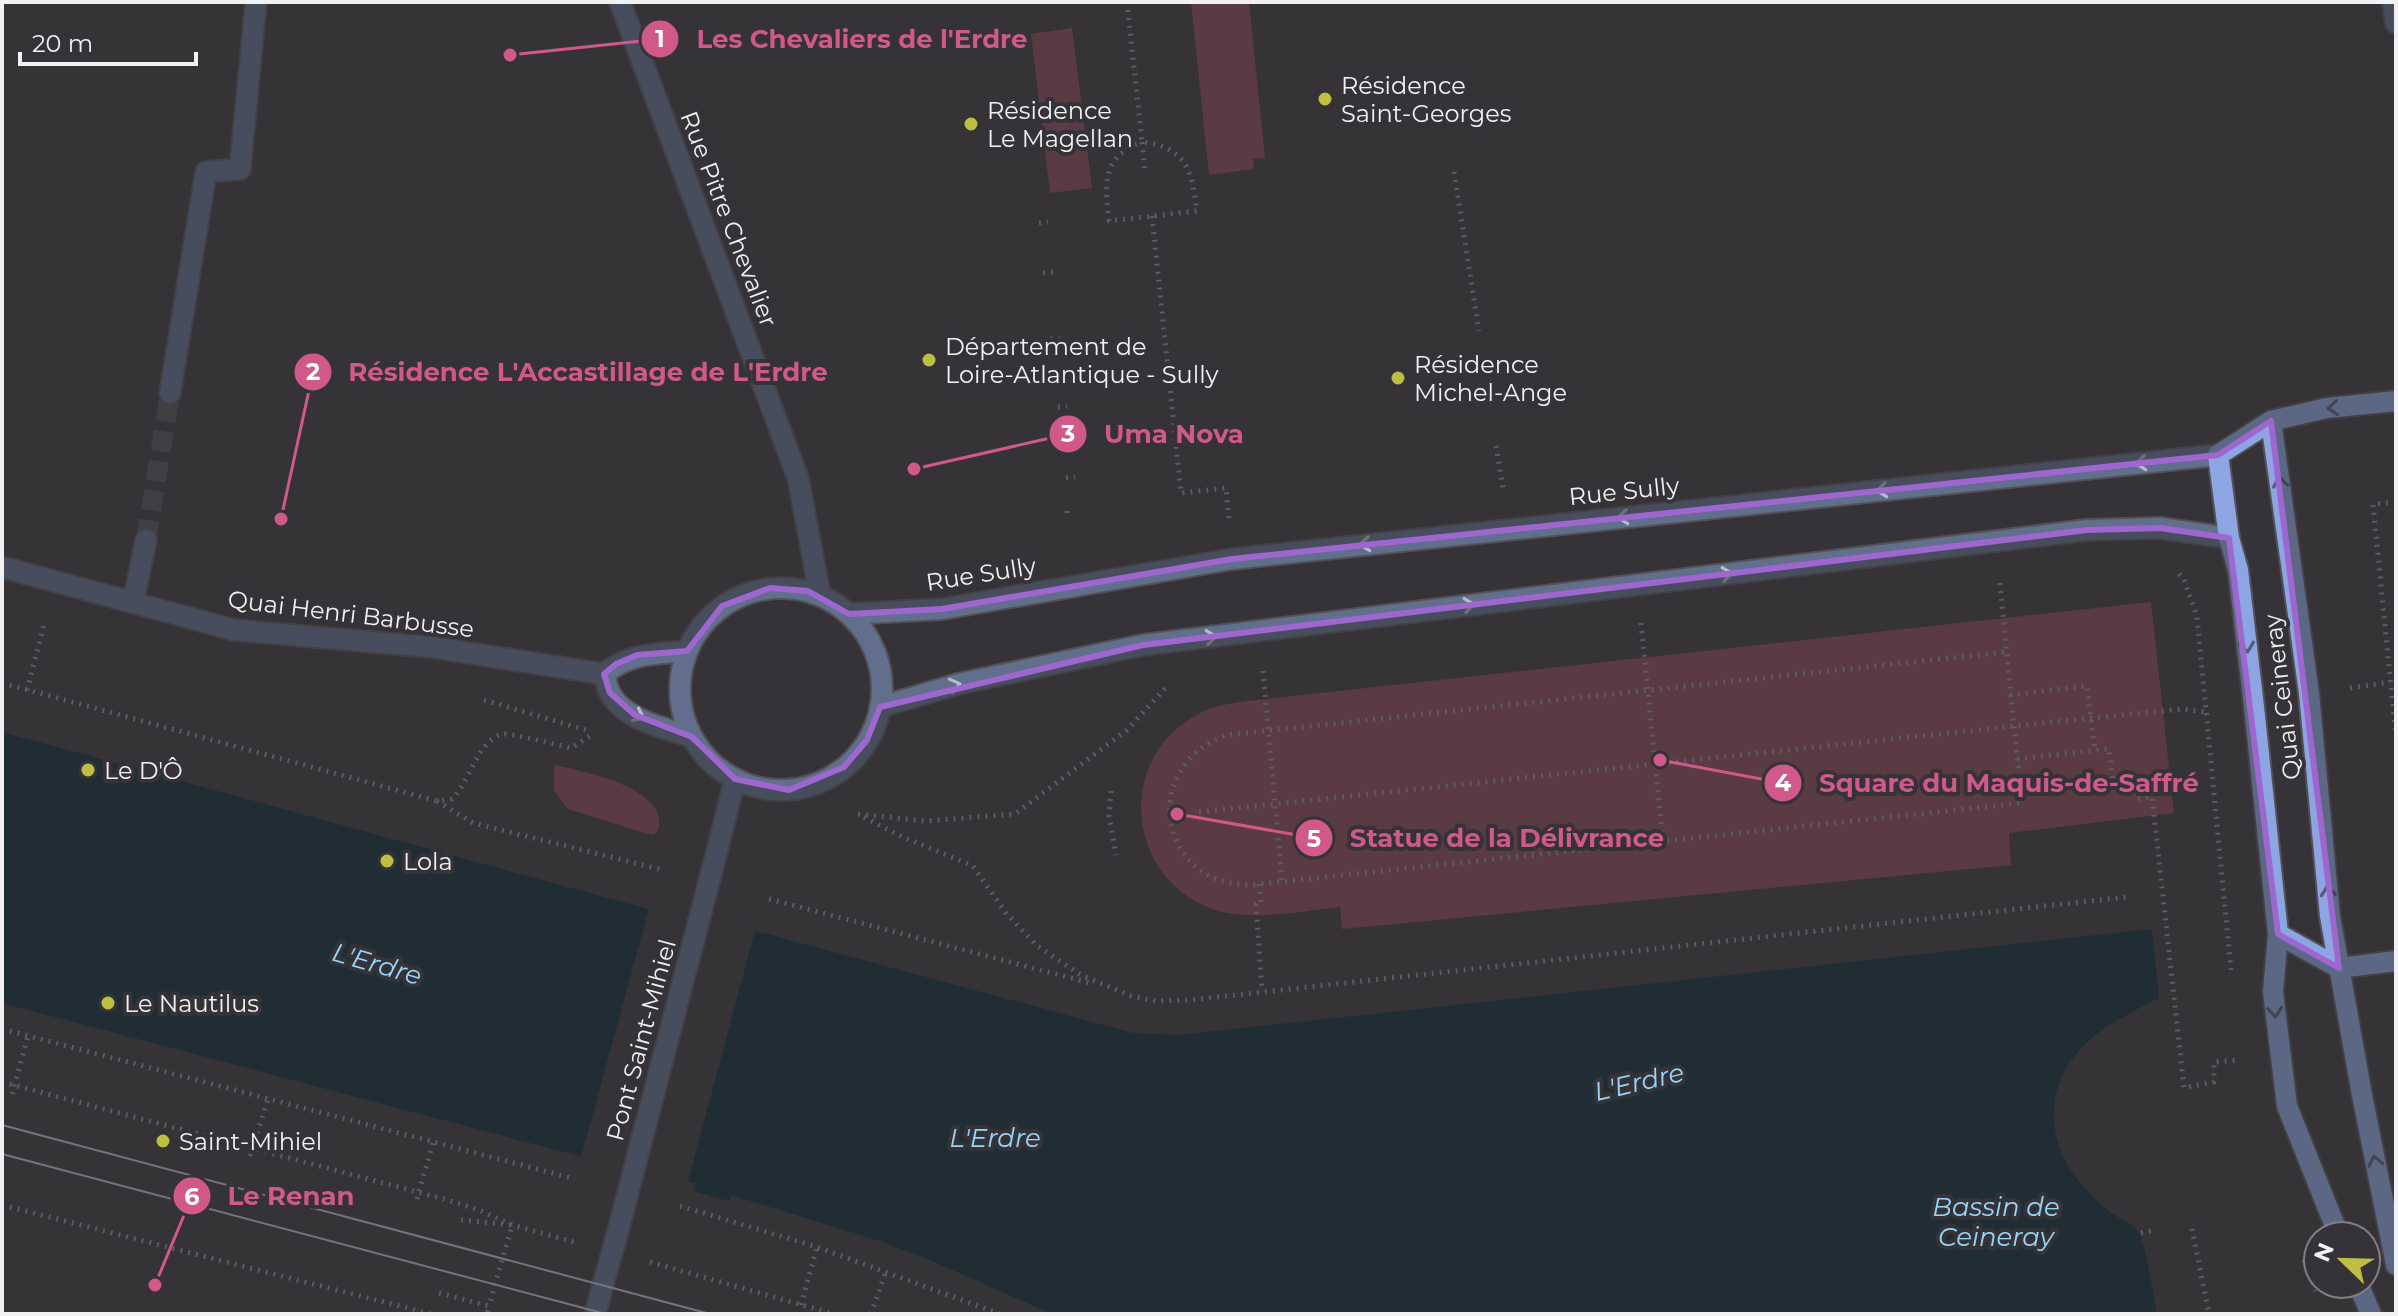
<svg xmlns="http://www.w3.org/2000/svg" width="2398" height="1316" font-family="Montserrat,sans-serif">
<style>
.green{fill:#874452}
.water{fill:#072634}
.pier{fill:#353337}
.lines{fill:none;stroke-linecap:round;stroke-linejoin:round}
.minor-tunnel{stroke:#514f53;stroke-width:20;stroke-dasharray:20 10;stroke-linecap:butt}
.minor-casing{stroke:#535155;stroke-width:24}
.major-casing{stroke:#535155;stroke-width:24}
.path{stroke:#8e8d90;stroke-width:5;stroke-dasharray:2 6;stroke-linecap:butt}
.minor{stroke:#616e8c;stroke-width:20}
.major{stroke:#8da6e3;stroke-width:20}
.tram{stroke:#c5c4c7;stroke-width:2}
.minor-bridge-casing{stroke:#535155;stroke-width:24;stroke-linecap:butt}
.minor-bridge{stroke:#616e8c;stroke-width:20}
.oneway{stroke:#545b73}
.oneway2{stroke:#b7bcca}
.marked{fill:none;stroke:#9e67cf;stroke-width:6;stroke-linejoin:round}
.poi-dot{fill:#bdbf43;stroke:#353337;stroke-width:3}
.labels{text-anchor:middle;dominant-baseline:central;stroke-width:8;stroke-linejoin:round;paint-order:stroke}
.poi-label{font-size:24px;fill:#f1f0f3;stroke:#353337;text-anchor:start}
.street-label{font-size:24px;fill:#f1f0f3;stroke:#353337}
.water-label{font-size:26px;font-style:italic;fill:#95d7fc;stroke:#353337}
.leader{fill:none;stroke:#d05989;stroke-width:3}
.callout-dot{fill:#d05989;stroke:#353337;stroke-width:3}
.mark-label{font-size:24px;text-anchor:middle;font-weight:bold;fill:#fff}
.callout-label{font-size:26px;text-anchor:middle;font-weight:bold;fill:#d05989;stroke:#353337;stroke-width:8;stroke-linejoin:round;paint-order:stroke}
</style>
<rect width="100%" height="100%" fill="#353337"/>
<path class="green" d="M1191 2H1249L1265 158 1253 159 1254 169 1209 175Z
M1072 28 1092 188 1050 193 1031 34Z
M2151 602 2174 813 2009 833 2011 865 1342 929 1340 907C1302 911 1248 922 1212 909 1127 878 1115 761 1195 716 1216 703 1241 702 1266 699Z
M554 765C583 771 675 789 657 833L651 835 568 809 554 790Z"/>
<path class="water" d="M2 732 648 909 756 931 1133 1033 1179 1035 2152 929 2159 998C2139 1008 2119 1018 2101 1031 2046 1070 2038 1134 2082 1185 2091 1195 2102 1207 2113 1214 2122 1220 2131 1222 2138 1231 2146 1243 2153 1297 2157 1314H1052L932 1261 880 1241 731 1195 729 1201 693 1191 696 1183 579 1156 2 1003Z"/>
<path class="pier" d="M650 905 756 927 687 1185 580 1161Z"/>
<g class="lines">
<path class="minor-tunnel" d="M146 540 170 393"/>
<g class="minor-casing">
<path id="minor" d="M620 2 798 478 820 595
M2393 2 2396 23
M170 393 206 172 240 169 256 2
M2 567 234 630 431 647 604 674C629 653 656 654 687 651
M680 689a101 101 0 1 1 202 0a101 101 0 1 1-202 0Z
M133 603 146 540
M849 614 942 609 1232 559 2218 455
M604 674C606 680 607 687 610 693 624 720 665 728 692 737
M880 707 958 684 1143 645 2087 530 2160 528 2229 538
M717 851 735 779
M595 1314 619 1227"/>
</g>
<g class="major-casing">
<path id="major" d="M2271 421 2309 693 2330 916 2362 1095 2396 1265
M2278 934 2339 968
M2339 968 2396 961
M2339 1236 2287 1106 2273 992 2278 934 2254 707 2238 570 2229 538 2218 455 2271 421 2327 408 2396 401
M2358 1284 2371 1314"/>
</g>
<path class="path" d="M1127 2 1142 142C1188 147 1192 173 1197 211L1109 221C1105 186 1101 156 1142 142L1145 174
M1454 172 1479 331
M1152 216 1181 493 1226 488 1229 519
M1039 223 1048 222
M1043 273 1053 272
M1051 339 1060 338
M1058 407 1067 406
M1496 446 1503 488
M1066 478 1075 477
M2396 502 2373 504 2396 737
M1067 511 1068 519
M2179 574 2184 579 2197 617 2231 970
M2000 583C2007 656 2014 730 2022 803L1250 885C1157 885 1139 766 1227 735L2007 652
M1641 623 1663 841
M1263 671 1282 881
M2 683 437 801 452 799C466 784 471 766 482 750 487 743 494 736 502 734 513 733 557 745 571 748L593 734
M2350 688 2390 682
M27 690 45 621
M2010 695 2087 686 2095 751
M484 700 586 730
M2017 759 2109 749 2113 785 2134 783 2136 799 2152 797 2184 1088 2214 1082V1062L2239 1060
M1111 791 1109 816 1116 855
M437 801 473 823 659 869
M1199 812 2063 721 2183 709 2205 712
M858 814 925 821 1015 814 1127 730 1169 684
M864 817 896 834 973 866 1006 913 1037 946 1081 975 1131 996 1156 1001 1191 1000 2126 897
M1259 884 1261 903 1256 904 1262 991
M769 899 1094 984
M2 1029 575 1179
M2 1082 444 1199 479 1210 512 1225 574 1242
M12 1094 28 1036
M250 1156 268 1099
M417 1199 433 1143
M2 1205 431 1314
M680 1206 817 1247 1000 1314
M461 1220 512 1225 489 1306
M2192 1229 2209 1314
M2141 1233 2154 1230
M2304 1260 2316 1291
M650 1262 834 1314
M439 1293 489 1306 487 1314
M801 1305 817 1247
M871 1314 886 1271"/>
<use href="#minor" class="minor"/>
<use href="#major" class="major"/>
<path class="tram" d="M2 1125 710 1314
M2 1154 606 1314"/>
<g class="minor-bridge-casing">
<path id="minor-bridge" d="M619 1227 717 851"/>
</g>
<use href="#minor-bridge" class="minor-bridge"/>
</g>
<defs><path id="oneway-chevron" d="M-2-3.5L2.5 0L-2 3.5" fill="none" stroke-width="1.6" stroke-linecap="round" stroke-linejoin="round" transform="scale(2)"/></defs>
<g class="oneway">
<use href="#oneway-chevron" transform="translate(2333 408) rotate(175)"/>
<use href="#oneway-chevron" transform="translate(2280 482) rotate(-99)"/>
<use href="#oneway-chevron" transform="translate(2247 647) rotate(83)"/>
<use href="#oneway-chevron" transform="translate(2328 891) rotate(-95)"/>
<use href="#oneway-chevron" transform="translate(2275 1012) rotate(84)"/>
<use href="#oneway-chevron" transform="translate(2375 1161) rotate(-101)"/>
</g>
<g class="oneway2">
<use href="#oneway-chevron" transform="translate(2141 463) rotate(174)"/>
<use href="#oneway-chevron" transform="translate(1882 490) rotate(174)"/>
<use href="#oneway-chevron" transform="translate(1623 517) rotate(174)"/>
<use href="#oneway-chevron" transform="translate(1365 544) rotate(174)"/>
<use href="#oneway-chevron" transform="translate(1727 574) rotate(-7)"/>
<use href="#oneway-chevron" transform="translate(1469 605) rotate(-7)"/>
<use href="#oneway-chevron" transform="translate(1211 637) rotate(-7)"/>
<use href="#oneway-chevron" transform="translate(955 685) rotate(-13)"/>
<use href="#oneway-chevron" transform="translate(639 716) rotate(26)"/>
</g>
<path d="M0 0H2398V1316H0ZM2271 421 2339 968 2278 934 2229 538 2160 528 2087 530 1143 645 880 707 867 740 844 767 789 790 735 779 692 737 635 715 610 693 604 674 616 664 637 655 687 651 722 606 770 588 808 591 849 614 942 609 1232 559 2218 455Z" fill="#353337" fill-opacity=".55" fill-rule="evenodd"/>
<path class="marked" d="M2271 421 2339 968 2278 934 2229 538 2160 528 2087 530 1143 645 880 707 867 740 844 767 789 790 735 779 692 737 635 715 610 693 604 674 616 664 637 655 687 651 722 606 770 588 808 591 849 614 942 609 1232 559 2218 455Z"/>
<g class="poi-dot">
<circle cx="1325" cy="99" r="8"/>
<circle cx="971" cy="124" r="8"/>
<circle cx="929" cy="360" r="8"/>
<circle cx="1398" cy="378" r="8"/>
<circle cx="88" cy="770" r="8"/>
<circle cx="387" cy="861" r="8"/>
<circle cx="108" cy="1003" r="8"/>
<circle cx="163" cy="1141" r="8"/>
</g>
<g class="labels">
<g class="poi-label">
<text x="1341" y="85">Résidence<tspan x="1341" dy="28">Saint-Georges</tspan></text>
<text x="987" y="110">Résidence<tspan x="987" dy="28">Le Magellan</tspan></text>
<text x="945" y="346">Département de<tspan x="945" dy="28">Loire-Atlantique - Sully</tspan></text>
<text x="1414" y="364">Résidence<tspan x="1414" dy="28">Michel-Ange</tspan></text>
<text x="104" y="770">Le D'Ô</text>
<text x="403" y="861">Lola</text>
<text x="124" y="1003">Le Nautilus</text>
<text x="179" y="1141">Saint-Mihiel</text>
</g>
<g class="street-label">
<text transform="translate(729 219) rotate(69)">Rue Pitre Chevalier</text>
<text transform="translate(1624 491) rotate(-6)">Rue Sully</text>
<text transform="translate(981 574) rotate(-9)">Rue Sully</text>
<text transform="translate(351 614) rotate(7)">Quai Henri Barbusse</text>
<text transform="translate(2282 697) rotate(-97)">Quai Ceineray</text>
<text transform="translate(641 1040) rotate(-75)">Pont Saint-Mihiel</text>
</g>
<g class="water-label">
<text transform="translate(377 964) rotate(16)">L'Erdre</text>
<text transform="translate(1639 1082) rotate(-13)">L'Erdre</text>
<text x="995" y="1138">L'Erdre</text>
<text x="1996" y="1207">Bassin de<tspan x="1996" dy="30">Ceineray</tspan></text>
</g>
</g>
<path class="leader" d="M510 55L660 39M281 519L313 372M914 469L1068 434M1660 760L1783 783M1177 814L1314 838M155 1285L192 1196"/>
<g class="callout-dot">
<circle cx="510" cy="55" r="8"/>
<circle cx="281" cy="519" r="8"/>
<circle cx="914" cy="469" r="8"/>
<circle cx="1660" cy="760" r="8"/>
<circle cx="1177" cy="814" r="8"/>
<circle cx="155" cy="1285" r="8"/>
<circle cx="660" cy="39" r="20"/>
<circle cx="313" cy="372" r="20"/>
<circle cx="1068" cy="434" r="20"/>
<circle cx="1783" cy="783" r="20"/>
<circle cx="1314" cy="838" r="20"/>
<circle cx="192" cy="1196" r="20"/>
</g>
<g class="mark-label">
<text x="660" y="47">1</text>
<text x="313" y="380">2</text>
<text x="1068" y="442">3</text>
<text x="1783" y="791">4</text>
<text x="1314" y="847">5</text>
<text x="192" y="1205">6</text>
</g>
<g class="callout-label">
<text x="862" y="48">Les Chevaliers de l'Erdre</text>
<text x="588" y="381">Résidence L'Accastillage de L'Erdre</text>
<text x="1174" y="443">Uma Nova</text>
<text x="2009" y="792">Square du Maquis-de-Saffré</text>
<text x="1507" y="847">Statue de la Délivrance</text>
<text x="291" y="1205">Le Renan</text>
</g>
<rect width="2398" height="1316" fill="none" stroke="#f1f0f3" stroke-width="8"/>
<g transform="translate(2342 1260) rotate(293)"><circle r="38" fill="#353337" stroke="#807f82" stroke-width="2"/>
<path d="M0-6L14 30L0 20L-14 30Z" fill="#bdbf43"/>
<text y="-12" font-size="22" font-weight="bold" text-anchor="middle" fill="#f1f0f3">N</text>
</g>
<path d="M20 52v12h176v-12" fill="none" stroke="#f1f0f3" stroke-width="4"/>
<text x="32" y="52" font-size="24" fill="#f1f0f3" stroke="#353337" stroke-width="6" paint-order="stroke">20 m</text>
</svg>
